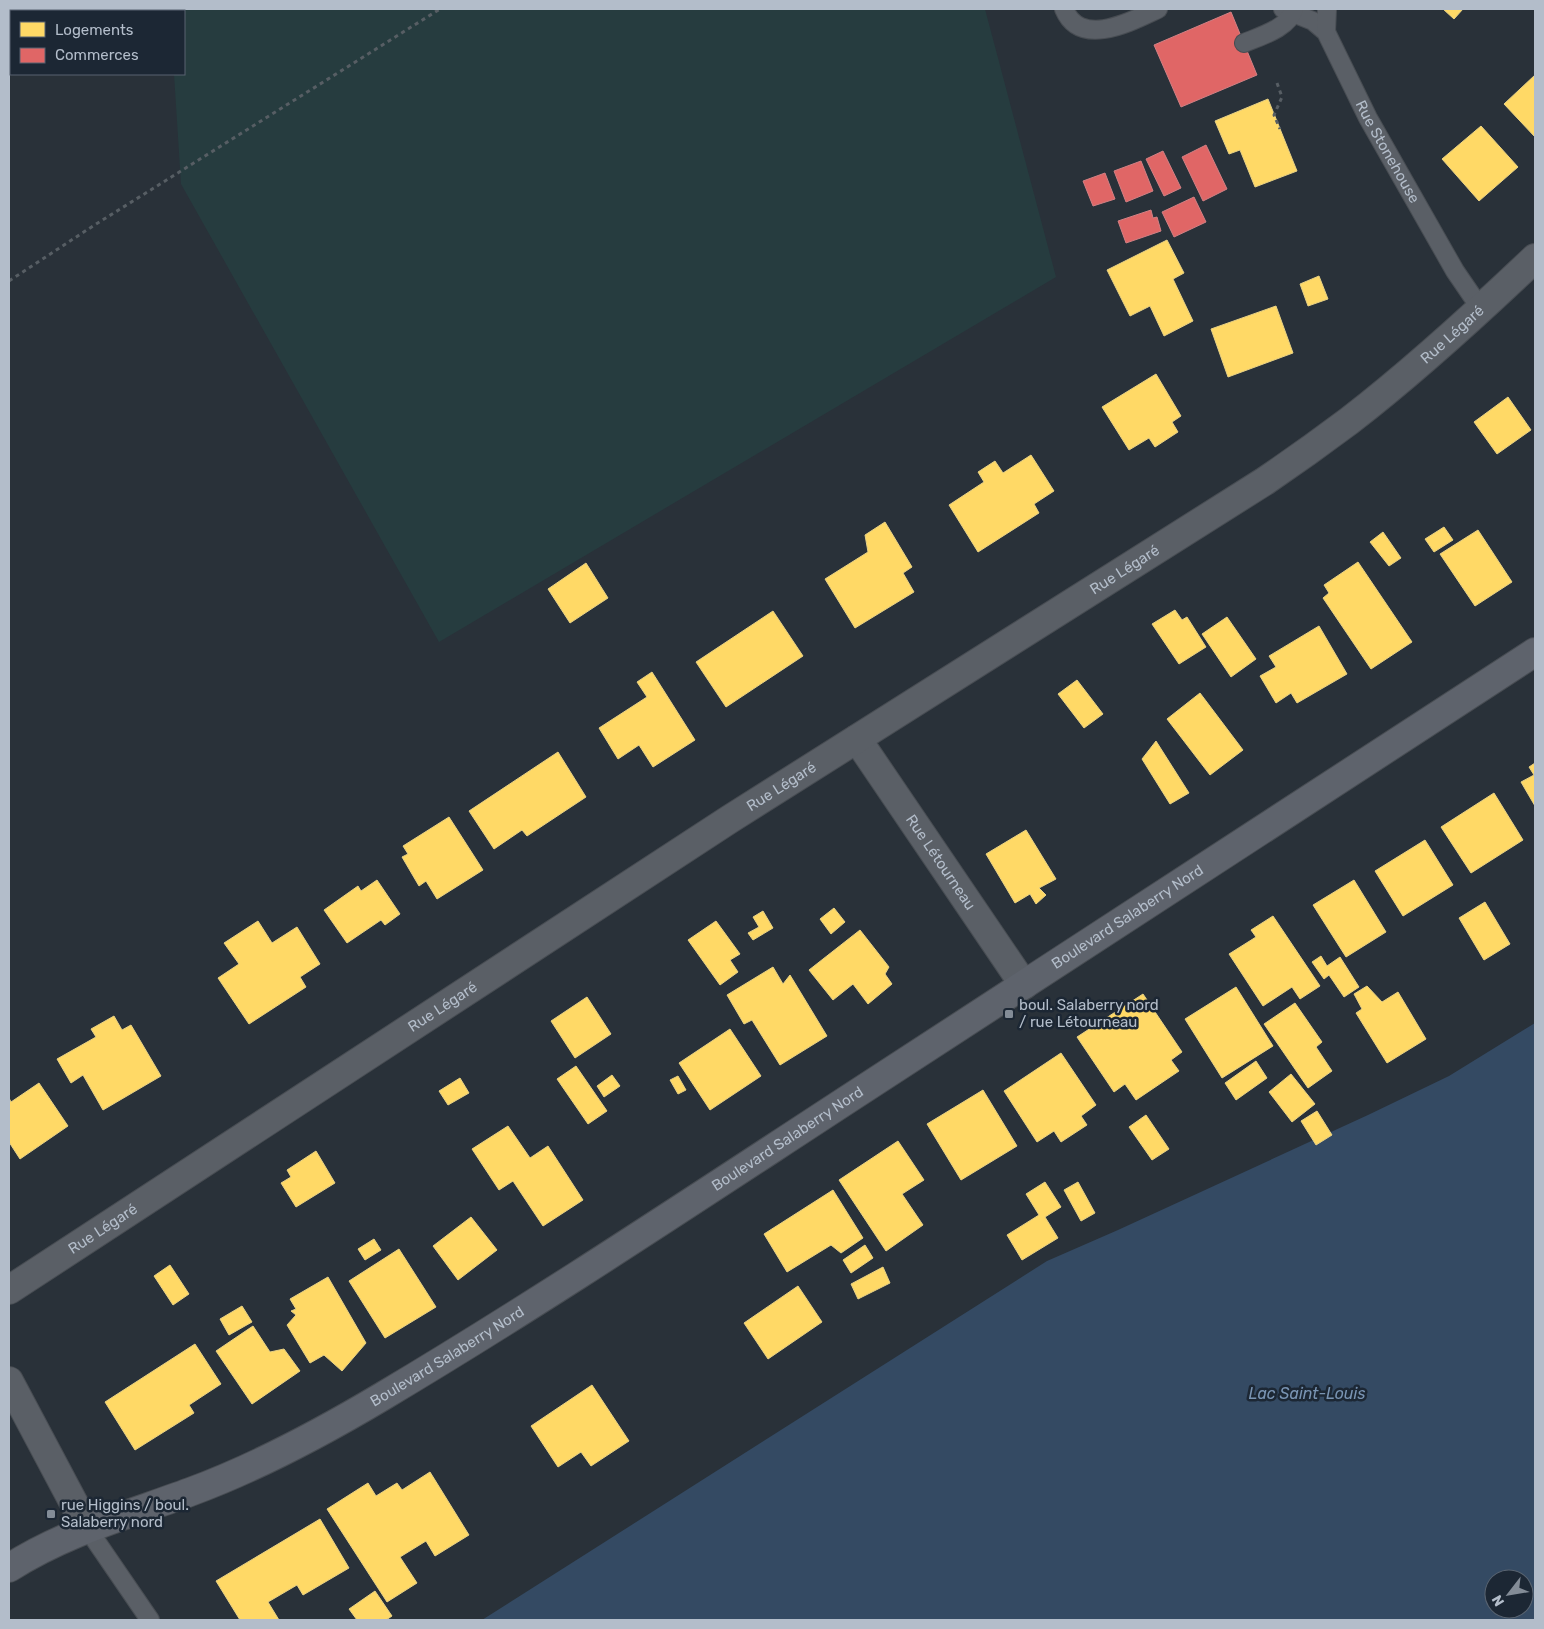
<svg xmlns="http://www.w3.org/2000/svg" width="1544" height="1629" font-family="Rubik,sans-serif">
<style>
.green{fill:#263c3f}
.water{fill:#344a63;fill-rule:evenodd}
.homes{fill:#ffd966;stroke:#e8d184}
.shops{fill:#e06666;stroke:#d28084}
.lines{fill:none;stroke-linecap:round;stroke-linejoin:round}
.lane-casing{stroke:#484d53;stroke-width:20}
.street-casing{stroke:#484d53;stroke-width:30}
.secondary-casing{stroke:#484d53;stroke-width:30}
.path{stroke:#575e64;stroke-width:3;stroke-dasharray:4 4;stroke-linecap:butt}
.lane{stroke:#5a5f66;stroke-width:18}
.street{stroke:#5a5f66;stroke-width:28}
.secondary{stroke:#5e636c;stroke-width:28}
.poi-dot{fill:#838c97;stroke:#1c2734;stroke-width:2}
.labels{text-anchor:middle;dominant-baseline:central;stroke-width:5;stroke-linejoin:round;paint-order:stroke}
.street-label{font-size:15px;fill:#b3bdca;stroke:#1c2734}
.poi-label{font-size:15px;fill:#b3bdca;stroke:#1c2734;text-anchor:start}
.water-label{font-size:16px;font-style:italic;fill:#7994b3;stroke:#1c2734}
</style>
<rect width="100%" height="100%" fill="#293139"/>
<path class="green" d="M171 9H985L1056 277 439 642 181 184 174 74H184V11H171Z"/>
<path class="water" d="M1535 1023V1620H482L1047 1261 1118 1230 1368 1115 1449 1076ZM1494 1579H1524V1609H1494Z"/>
<path class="homes" d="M1443 9H1463L1454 19Z
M1535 75V137L1504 104Z
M1268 99 1297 171 1255 187 1240 150 1229 154 1215 121Z
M1481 126 1518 167 1479 201 1442 159Z
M1167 240 1184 273 1173 279 1193 321 1164 336 1150 306 1130 316 1107 270Z
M1319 276 1328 299 1308 306 1300 284Z
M1276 306 1293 353 1228 377 1211 329Z
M1156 374 1181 416 1172 422 1178 432 1155 447 1149 438 1129 450 1102 407Z
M1508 397 1531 430 1497 454 1474 422Z
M1031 455 1054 491 1034 504 1039 513 978 552 949 505 984 482 978 472 995 461 1003 473Z
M885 522 912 567 903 573 914 592 855 628 825 579 868 552 865 535Z
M1444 527 1453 540 1434 552 1425 539Z
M1478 530 1512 582 1475 606 1440 554Z
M1383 532 1401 558 1389 566 1370 542Z
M1358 562 1412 642 1371 669 1323 598 1329 593 1324 585Z
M586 563 608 598 570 623 548 589Z
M1175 610 1182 620 1187 617 1206 647 1179 664 1152 624Z
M773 611 803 656 726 707 696 662Z
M1227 617 1256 659 1231 677 1202 634Z
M1319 626 1347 674 1297 703 1291 693 1276 703 1260 676 1276 667 1269 656Z
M652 672 695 740 653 767 639 745 618 759 599 728 647 697 637 682Z
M1077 680 1103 714 1084 728 1058 694Z
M1200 693 1243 750 1210 775 1167 719Z
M1156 741 1189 793 1170 804 1142 759Z
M558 752 586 797 527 836 522 830 494 849 469 811Z
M1535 763V806L1521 782 1534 775 1529 767Z
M1494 793 1523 840 1471 873 1441 827Z
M449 817 483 870 437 899 426 881 419 886 402 857 408 854 403 846Z
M1026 830 1056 879 1039 888 1046 895 1036 904 1030 894 1015 903 986 854Z
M1425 840 1453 885 1403 916 1375 871Z
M377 880 400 914 385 925 381 920 347 943 324 910 358 886 361 891Z
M1354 880 1386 932 1346 957 1313 905Z
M1485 902 1510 944 1484 960 1459 918Z
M834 908 845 922 831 934 820 919Z
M763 911 773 928 753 940 748 933 759 927 753 917Z
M1273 916 1320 986 1300 999 1292 987 1263 1006 1229 954 1256 937 1251 930Z
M258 921 272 943 297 927 320 964 300 977 306 987 249 1024 218 978 239 964 224 943Z
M716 921 740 954 730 960 738 972 720 985 688 940Z
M860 930 889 967 885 974 892 984 868 1004 853 984 833 1000 809 970Z
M1321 956 1327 966 1340 957 1359 987 1344 997 1329 975 1324 979 1312 962Z
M773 967 783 984 790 975 827 1036 780 1065 752 1020 744 1024 727 995Z
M1367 986 1382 1002 1398 992 1426 1039 1387 1063 1356 1013 1362 1009 1354 994Z
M1236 987 1273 1046 1222 1078 1185 1019Z
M1143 994 1182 1052 1171 1060 1179 1071 1136 1100 1125 1084 1114 1092 1077 1037Z
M587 997 611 1034 575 1058 551 1021Z
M1295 1003 1322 1042 1316 1047 1332 1071 1308 1088 1264 1024Z
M114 1016 122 1030 131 1025 161 1076 103 1110 83 1075 71 1083 57 1059 96 1037 91 1029Z
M730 1029 761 1076 710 1110 679 1063Z
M1061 1053 1096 1105 1081 1116 1087 1125 1061 1142 1054 1131 1037 1142 1004 1091Z
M1256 1061 1267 1078 1236 1100 1225 1083Z
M576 1066 607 1111 588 1124 557 1079Z
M1291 1074 1315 1104 1292 1122 1269 1092Z
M612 1075 620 1086 604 1097 597 1086Z
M678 1076 686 1090 678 1094 670 1080Z
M460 1078 469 1093 448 1105 439 1091Z
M39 1083 68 1126 20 1159 9 1142V1098L11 1102Z
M983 1090 1017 1146 961 1180 927 1124Z
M1317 1111 1332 1135 1316 1145 1301 1121Z
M1146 1115 1169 1149 1152 1160 1129 1127Z
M508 1126 530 1158 548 1146 583 1200 543 1226 513 1181 499 1190 472 1149Z
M898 1141 924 1180 902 1194 923 1225 886 1251 839 1180Z
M316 1151 335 1183 296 1207 281 1183 291 1177 287 1170Z
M1045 1182 1061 1207 1045 1217 1058 1238 1022 1260 1007 1235 1039 1215 1026 1194Z
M1078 1182 1095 1213 1081 1221 1064 1190Z
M833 1190 863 1238 841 1253 831 1245 787 1272 764 1234Z
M471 1217 497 1250 458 1280 433 1246Z
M374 1239 381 1250 365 1260 358 1249Z
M865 1245 873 1258 851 1273 843 1260Z
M399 1249 436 1307 385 1338 349 1281Z
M170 1265 189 1294 173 1305 154 1276Z
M883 1267 890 1283 858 1299 851 1284Z
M328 1277 366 1343 342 1371 324 1355 310 1363 287 1325 296 1315 291 1311 296 1309 290 1299Z
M798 1286 822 1322 768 1359 744 1323Z
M242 1306 252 1322 229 1335 220 1319Z
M253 1326 270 1352 284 1349 300 1371 252 1404 216 1351Z
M195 1344 221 1384 189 1405 194 1413 135 1450 105 1402Z
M592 1385 629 1441 591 1466 581 1452 558 1467 531 1426Z
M430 1472 469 1535 435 1556 426 1541 400 1557 417 1583 387 1602 327 1509 368 1483 376 1496 397 1483 402 1490Z
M320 1519 349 1568 303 1595 297 1585 268 1602 279 1620H240L216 1581Z
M375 1591 392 1616 386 1620H357L349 1609Z"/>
<path class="shops" d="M1231 12 1257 75 1181 107 1154 45Z
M1206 145 1227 189 1203 201 1182 157Z
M1163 151 1181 188 1164 196 1146 159Z
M1141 161 1153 191 1126 202 1114 171Z
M1105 173 1115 199 1093 206 1083 181Z
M1194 197 1206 222 1174 237 1162 212Z
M1151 210 1153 218 1157 217 1161 231 1126 243 1118 221Z"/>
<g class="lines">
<g class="lane-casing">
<g id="lane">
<path d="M1064 9C1081 49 1132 21 1158 9"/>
<path id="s1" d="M1283 9 1313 21 1326 32 1368 118 1455 271 1481 309"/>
<path d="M1326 32 1327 9"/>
<path d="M1244 43C1261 36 1289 28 1294 9"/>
<path d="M87 1528 150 1620"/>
</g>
</g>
<g class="street-casing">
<g id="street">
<path id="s2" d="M857 739 1024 985"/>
<path id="s3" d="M9 1290 730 819 1265 481C1293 462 1321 442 1349 421 1414 371 1475 315 1535 258"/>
<path d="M9 1381 87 1528"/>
</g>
</g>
<g class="secondary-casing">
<g id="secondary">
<path id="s4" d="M9 1568C65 1532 128 1515 190 1492 258 1467 321 1433 383 1396 544 1300 701 1195 859 1092 1084 945 1309 798 1535 652"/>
</g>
</g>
<path class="path" d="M1277 83 1282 97 1274 115 1280 129
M9 281 93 226 440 9"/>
<use href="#lane" class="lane"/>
<use href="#street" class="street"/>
<use href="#secondary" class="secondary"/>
</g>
<g class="poi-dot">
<rect x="1004" y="1009" width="10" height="10" rx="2.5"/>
<rect x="46" y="1509" width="10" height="10" rx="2.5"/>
</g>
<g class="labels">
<g class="street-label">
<text stroke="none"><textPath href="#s1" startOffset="184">Rue Stonehouse</textPath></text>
<text stroke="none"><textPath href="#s3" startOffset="1732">Rue Légaré</textPath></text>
<text stroke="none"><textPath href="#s3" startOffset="1328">Rue Légaré</textPath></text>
<text stroke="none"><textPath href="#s3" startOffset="922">Rue Légaré</textPath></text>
<text stroke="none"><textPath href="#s2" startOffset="149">Rue Létourneau</textPath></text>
<text stroke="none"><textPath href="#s4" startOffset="1298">Boulevard Salaberry Nord</textPath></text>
<text stroke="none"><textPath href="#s3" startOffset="518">Rue Légaré</textPath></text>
<text stroke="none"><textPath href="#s4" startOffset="892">Boulevard Salaberry Nord</textPath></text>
<text stroke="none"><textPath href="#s3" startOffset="112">Rue Légaré</textPath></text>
<text stroke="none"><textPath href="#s4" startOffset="488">Boulevard Salaberry Nord</textPath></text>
</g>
<g class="poi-label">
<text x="1019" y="1005">boul. Salaberry nord<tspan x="1019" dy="17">/ rue Létourneau</tspan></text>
<text x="61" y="1505">rue Higgins / boul.<tspan x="61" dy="17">Salaberry nord</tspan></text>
</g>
<g class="water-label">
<text x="1307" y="1393">Lac Saint-Louis</text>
</g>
</g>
<rect width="1544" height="1629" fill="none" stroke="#b3bdca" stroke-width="20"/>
<rect x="10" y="10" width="175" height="65" fill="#1c2734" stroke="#586370"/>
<rect x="20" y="22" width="25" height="15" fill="#ffd966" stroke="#586370"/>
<text x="55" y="35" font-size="15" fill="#b3bdca">Logements</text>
<rect x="20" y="48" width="25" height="15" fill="#e06666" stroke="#586370"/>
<text x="55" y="60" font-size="15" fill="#b3bdca">Commerces</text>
<g transform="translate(1509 1594) rotate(239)"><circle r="24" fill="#1c2734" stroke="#586370"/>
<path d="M0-4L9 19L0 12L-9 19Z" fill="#838c97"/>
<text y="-8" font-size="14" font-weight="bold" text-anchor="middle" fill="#b3bdca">N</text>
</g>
</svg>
